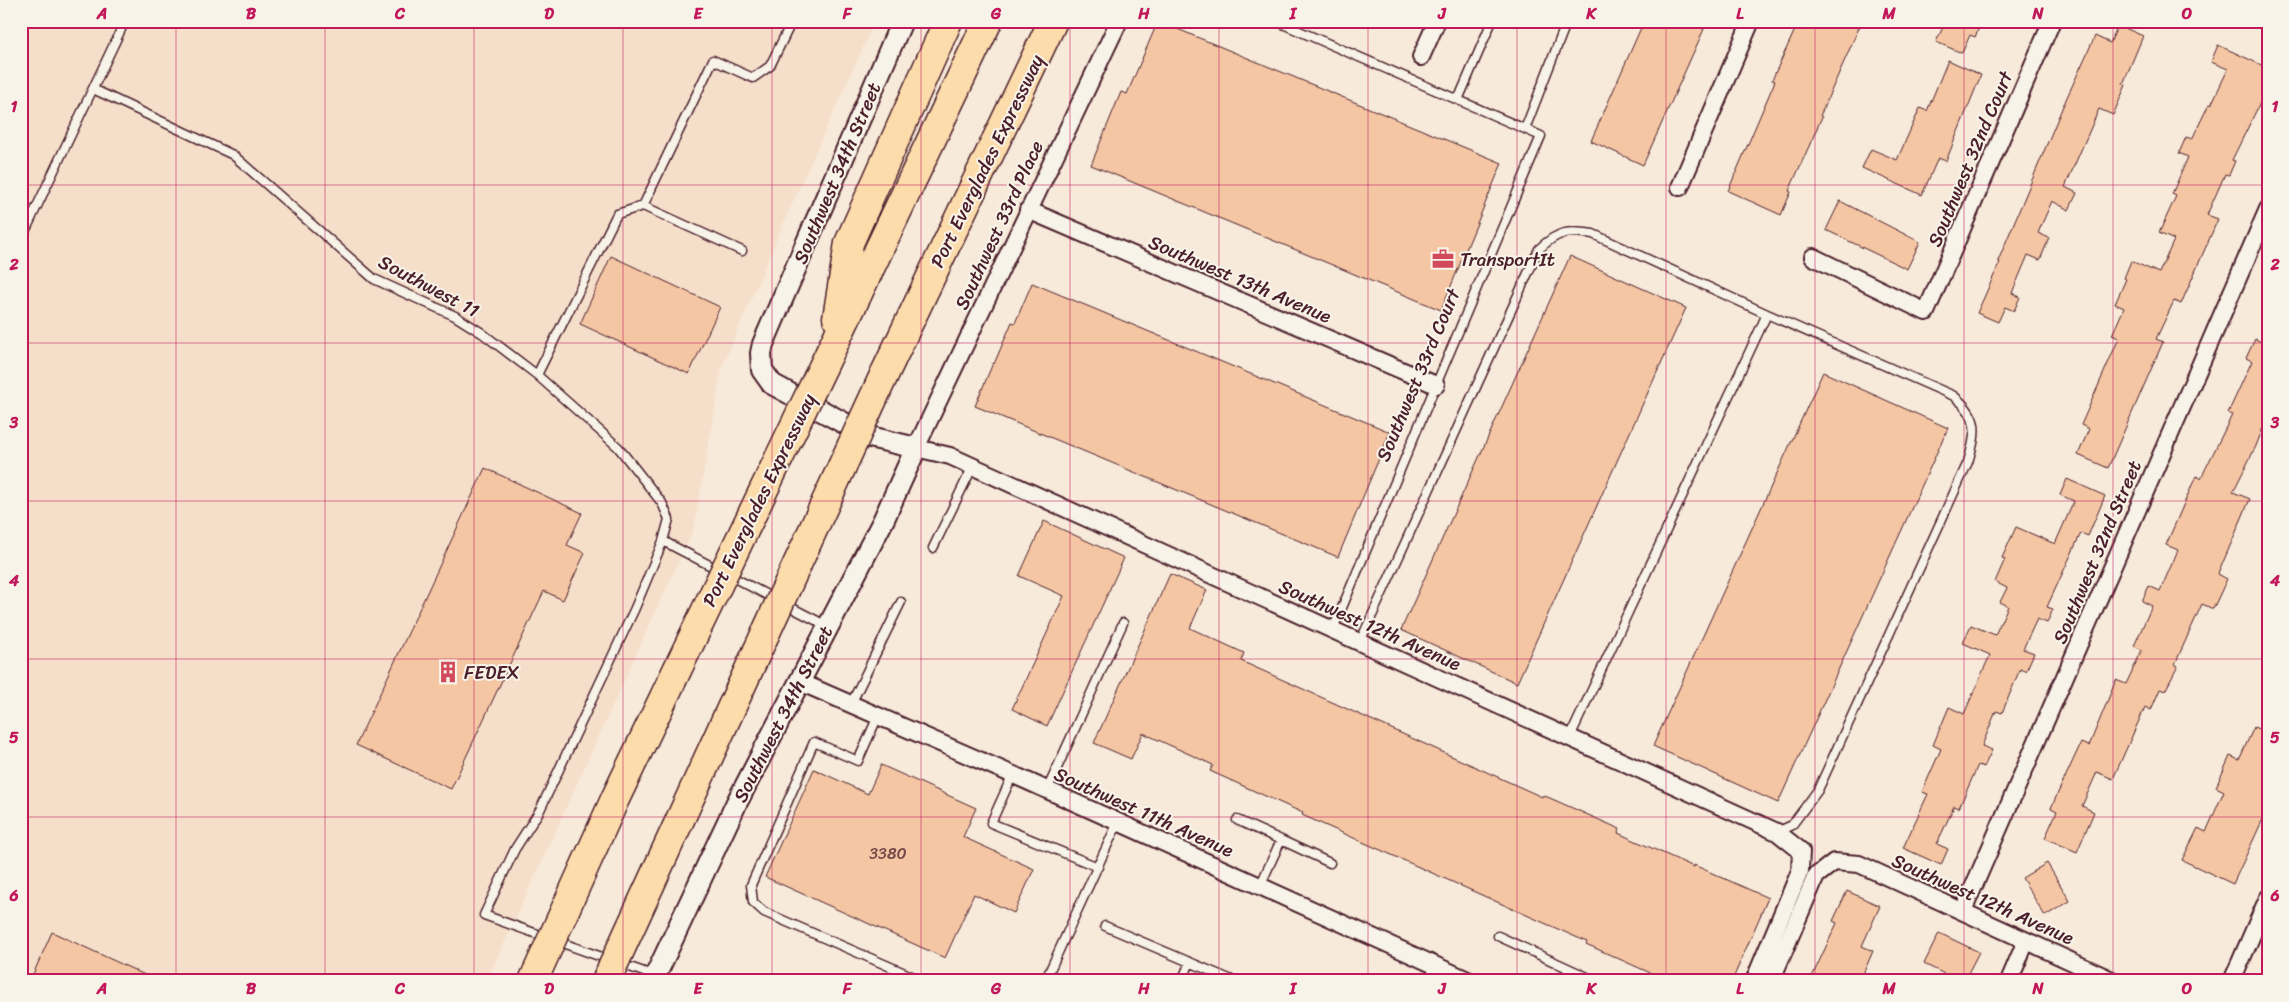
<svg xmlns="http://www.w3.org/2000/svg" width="2289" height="1002" font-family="Sriracha,sans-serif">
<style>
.built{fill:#f6dfca}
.building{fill:#f5c6a4;stroke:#4a1f2b}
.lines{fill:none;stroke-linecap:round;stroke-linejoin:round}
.service-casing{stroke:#4a1f2b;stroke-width:11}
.minor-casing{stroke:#4a1f2b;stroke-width:20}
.tertiary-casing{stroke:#4a1f2b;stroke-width:24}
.motorway-casing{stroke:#4a1f2b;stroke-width:31}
.service{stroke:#f7f3e8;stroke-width:8}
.minor{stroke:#f7f3e8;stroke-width:16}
.tertiary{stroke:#f7f3e8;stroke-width:20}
.motorway{stroke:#fddcac;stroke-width:28}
.motorway-bridge-casing{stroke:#4a1f2b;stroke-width:31;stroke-linecap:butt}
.motorway-bridge{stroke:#fddcac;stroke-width:28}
.grid{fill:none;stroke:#c2185b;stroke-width:1;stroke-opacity:0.55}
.labels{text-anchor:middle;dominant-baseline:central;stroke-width:4;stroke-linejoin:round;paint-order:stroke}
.number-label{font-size:16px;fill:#754949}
.street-label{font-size:19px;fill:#4a1f2b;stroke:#f7f3e8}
.poi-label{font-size:19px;fill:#4a1f2b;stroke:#f7f3e8;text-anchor:start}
.neatline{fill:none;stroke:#c2185b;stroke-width:2}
.grid-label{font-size:16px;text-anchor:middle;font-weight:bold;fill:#c2185b}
</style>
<rect width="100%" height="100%" fill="#f7eada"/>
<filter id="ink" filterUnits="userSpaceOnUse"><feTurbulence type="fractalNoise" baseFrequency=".02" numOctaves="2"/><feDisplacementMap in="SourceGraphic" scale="10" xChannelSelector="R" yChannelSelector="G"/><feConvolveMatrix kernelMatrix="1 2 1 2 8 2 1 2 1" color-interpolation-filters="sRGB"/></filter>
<g filter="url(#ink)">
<path class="built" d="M21 21H875L788 213 722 367 694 528 487 981H21Z"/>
<path class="building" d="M1158 21 1502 163 1441 310 1091 165 1121 92 1127 94Z
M1644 21H1688L1704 29 1643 165 1591 141Z
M1799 21H1862L1820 116 1822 117 1789 191 1791 192 1781 215 1728 191 1775 81 1772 80Z
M1937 21H1982L1975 37 1970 35 1962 53 1936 42 1944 25Z
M2118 25 2143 36 2123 84 2126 85 2113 115 2099 109 2065 187 2077 193 2069 210 2052 201 2038 233 2049 238 2040 260 2028 255 2012 293 2020 297 2014 311 2005 307 1998 322 1977 313 2000 262 1998 261 2063 106 2095 36 2110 43Z
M2218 45 2268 68V107L2260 103 2232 160 2235 161 2229 175 2225 174 2207 215 2218 219 2181 304 2174 301 2156 339 2163 342 2108 468 2078 455 2089 429 2081 425 2119 338 2112 335 2124 308 2115 304 2126 279 2124 278 2131 261 2159 273 2174 240 2159 233 2176 196 2172 194 2188 157 2179 153 2186 137 2192 139 2209 104 2211 105 2228 69 2211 62Z
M1948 60 1981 75 1946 161 1938 158 1922 195 1862 168 1871 149 1897 160 1920 108 1927 111Z
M1840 201 1920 242 1907 269 1826 230Z
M611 256 720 307 689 374 580 324Z
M1570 256 1686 308 1517 683 1401 630Z
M1032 283 1390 432 1338 557 975 406 993 363 994 364 1012 322 1015 323Z
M2255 339 2268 345V415L2256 446 2233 492 2250 499 2218 574 2227 579 2213 609 2202 604 2175 664 2178 666 2165 691 2160 689 2151 710 2145 707 2113 779 2097 772 2082 806 2094 812 2077 852 2045 838 2057 811 2051 808 2081 743 2089 746 2116 680 2126 684 2142 650 2134 646 2152 606 2142 601 2149 586 2160 591 2178 550 2166 545 2196 476 2201 478 2232 415 2228 413 2252 361 2246 358Z
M1823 372 1948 428 1778 803 1653 746Z
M485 468 582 513 567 545 585 553 563 600 544 591 451 789 356 745Z
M2067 479 2105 496 2088 536 2081 533 2047 607 2053 609 2047 623 2037 619 2023 649 2034 653 2026 671 2020 669 2002 713 1996 711 1982 746 1992 750 1984 767 1978 765 1959 808 1954 806 1937 844 1948 849 1941 865 1903 848 1928 794 1922 792 1941 749 1933 745 1949 707 1964 714 1990 655 1963 643 1971 625 1995 635 2008 606 2000 602 2007 588 1995 582 2005 559 2002 558 2016 527 2055 544 2074 501 2060 495Z
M1044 521 1124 558 1047 726 1012 709 1064 596 1019 576Z
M1170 574 1207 590 1190 628 1244 653 1241 661 1542 797 1543 795 1620 829 1618 833 1694 867V865L1768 898 1732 981H1669L1637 967 1586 944 1587 942 1302 815 1303 813 1210 771 1213 765 1143 733 1131 759 1094 743Z
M2254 727 2268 733V808L2233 884 2182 860 2198 828 2206 832 2224 791 2216 787 2230 756 2239 760Z
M881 765 976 808 963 837 1034 869 1014 913 974 894 945 958 765 877 814 769 868 794Z
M2047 863 2070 901 2045 916 2022 878Z
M1847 891 1880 906 1862 946 1873 951 1860 981H1810L1837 923 1833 921Z
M52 932 158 981H30Z
M1939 933 1979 952 1964 981H1959L1924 964Z"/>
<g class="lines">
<g class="service-casing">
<path id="service" d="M1276 21 1541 136 1333 629
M93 89 233 155 374 279 455 316 482 333 537 375 618 447 662 503 669 519 663 541 635 608 540 810 515 849 484 915 655 976
M1458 100 1492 21
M1525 129 1567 21
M643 206 742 251
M21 240 125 21
M537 375 617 214 643 206 713 60 753 78 770 66 792 21
M663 541 827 626
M933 548 973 466
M1360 642 1539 249C1558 231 1568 230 1593 234L1767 314 1954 396C1980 417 1977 432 1968 462L1818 790 1792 825 1777 832
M851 704 901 602
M878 716 858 761 814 742 751 885 753 902 764 912 923 981
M1570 737 1767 314
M1013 774 991 823 1098 867
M1047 790 1123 623
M1237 820 1281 840
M1260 886 1281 840 1330 863
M1105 926 1234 981
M1498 936 1596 981
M1045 981 1118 822
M1182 981 1190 962
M1428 981 1436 965
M1563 981 1569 969"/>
</g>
<g class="minor-casing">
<path id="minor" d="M1119 21 916 448 950 456 1777 832 1801 851 1800 871 1754 981
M1421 57 1437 21
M1680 187 1751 21
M1028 210 1436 385
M1813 257 1926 312 2052 21
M800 682 1025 780 1470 981
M1963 911 2268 209
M1771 981 1816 876 1834 862 1859 864 2114 981
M2009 981 2026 941
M2232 981 2268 898"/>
</g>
<g class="tertiary-casing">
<path id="tertiary" d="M653 981 737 802 883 521 916 448 870 437 772 384 762 370 761 353 763 344 902 21"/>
</g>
<g class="motorway-casing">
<path id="motorway" d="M837 318 849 243 948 21
M831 350 988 21
M884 375 1053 21"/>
</g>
<use href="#service" class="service"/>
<use href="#minor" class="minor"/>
<use href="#tertiary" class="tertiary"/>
<use href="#motorway" class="motorway"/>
<g class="motorway-bridge-casing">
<path id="motorway-bridge" d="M533 981 615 799 831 350
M606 981 884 375"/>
</g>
<use href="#motorway-bridge" class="motorway-bridge"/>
</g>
</g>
<path class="grid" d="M176 21V981M325 21V981M474 21V981M623 21V981M772 21V981M921 21V981M1070 21V981M1219 21V981M1368 21V981M1517 21V981M1666 21V981M1815 21V981M1964 21V981M2113 21V981M21 185H2268M21 343H2268M21 501H2268M21 659H2268M21 817H2268"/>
<defs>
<g id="office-bare" transform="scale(1.725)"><path d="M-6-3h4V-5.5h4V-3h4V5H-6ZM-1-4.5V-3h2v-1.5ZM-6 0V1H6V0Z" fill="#d1495b" stroke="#f7f3e8" stroke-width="2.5" paint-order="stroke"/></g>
<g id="building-bare" transform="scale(1.725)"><path d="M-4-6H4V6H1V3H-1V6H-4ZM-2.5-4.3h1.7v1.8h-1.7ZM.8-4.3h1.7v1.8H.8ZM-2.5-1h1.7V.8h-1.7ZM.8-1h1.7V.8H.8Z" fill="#d1495b" stroke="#f7f3e8" stroke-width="2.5" paint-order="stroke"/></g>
</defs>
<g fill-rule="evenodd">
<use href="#office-bare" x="1443" y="259"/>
<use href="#building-bare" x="448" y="672"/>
</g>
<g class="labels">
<g class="number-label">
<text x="888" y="853">3380</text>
</g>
<g class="street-label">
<text transform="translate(1970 159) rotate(-67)">Southwest 32nd Court</text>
<text transform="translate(987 161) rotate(-64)">Port Everglades Expressway</text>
<text transform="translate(837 173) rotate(-67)">Southwest 34th Street</text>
<text transform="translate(999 225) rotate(-65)">Southwest 33rd Place</text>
<text transform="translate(1240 279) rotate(23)">Southwest 13th Avenue</text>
<text transform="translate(429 286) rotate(28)">Southwest 11</text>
<text transform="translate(1418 375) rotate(-67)">Southwest 33rd Court</text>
<text transform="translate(759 500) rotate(-64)">Port Everglades Expressway</text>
<text transform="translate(2097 552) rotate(-67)">Southwest 32nd Street</text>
<text transform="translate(1370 625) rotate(24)">Southwest 12th Avenue</text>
<text transform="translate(783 714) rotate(-63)">Southwest 34th Street</text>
<text transform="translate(1144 812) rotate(24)">Southwest 11th Avenue</text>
<text transform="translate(1983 899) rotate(24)">Southwest 12th Avenue</text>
</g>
<g class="poi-label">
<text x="1460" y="259">TransportIt</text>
<text x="464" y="672">FEDEX</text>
</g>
</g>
<rect width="2289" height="1002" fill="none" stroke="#f7f3e8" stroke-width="55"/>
<rect x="28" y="28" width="2234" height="946" class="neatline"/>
<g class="grid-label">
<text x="102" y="19">A</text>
<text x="251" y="19">B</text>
<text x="400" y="19">C</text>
<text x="549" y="19">D</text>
<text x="698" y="19">E</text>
<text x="847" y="19">F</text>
<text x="996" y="19">G</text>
<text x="1144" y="19">H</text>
<text x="1293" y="19">I</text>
<text x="1442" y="19">J</text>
<text x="1591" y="19">K</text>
<text x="1740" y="19">L</text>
<text x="1889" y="19">M</text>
<text x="2038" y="19">N</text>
<text x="2187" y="19">O</text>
<text x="14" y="112">1</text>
<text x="2275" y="112">1</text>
<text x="14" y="270">2</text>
<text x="2275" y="270">2</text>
<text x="14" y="428">3</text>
<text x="2275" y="428">3</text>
<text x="14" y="586">4</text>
<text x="2275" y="586">4</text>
<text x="14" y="743">5</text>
<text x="2275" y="743">5</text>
<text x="14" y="901">6</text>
<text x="2275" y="901">6</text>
<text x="102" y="994">A</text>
<text x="251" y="994">B</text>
<text x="400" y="994">C</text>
<text x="549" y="994">D</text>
<text x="698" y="994">E</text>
<text x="847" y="994">F</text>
<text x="996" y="994">G</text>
<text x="1144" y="994">H</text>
<text x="1293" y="994">I</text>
<text x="1442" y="994">J</text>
<text x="1591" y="994">K</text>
<text x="1740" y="994">L</text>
<text x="1889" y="994">M</text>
<text x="2038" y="994">N</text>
<text x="2187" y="994">O</text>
</g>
</svg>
